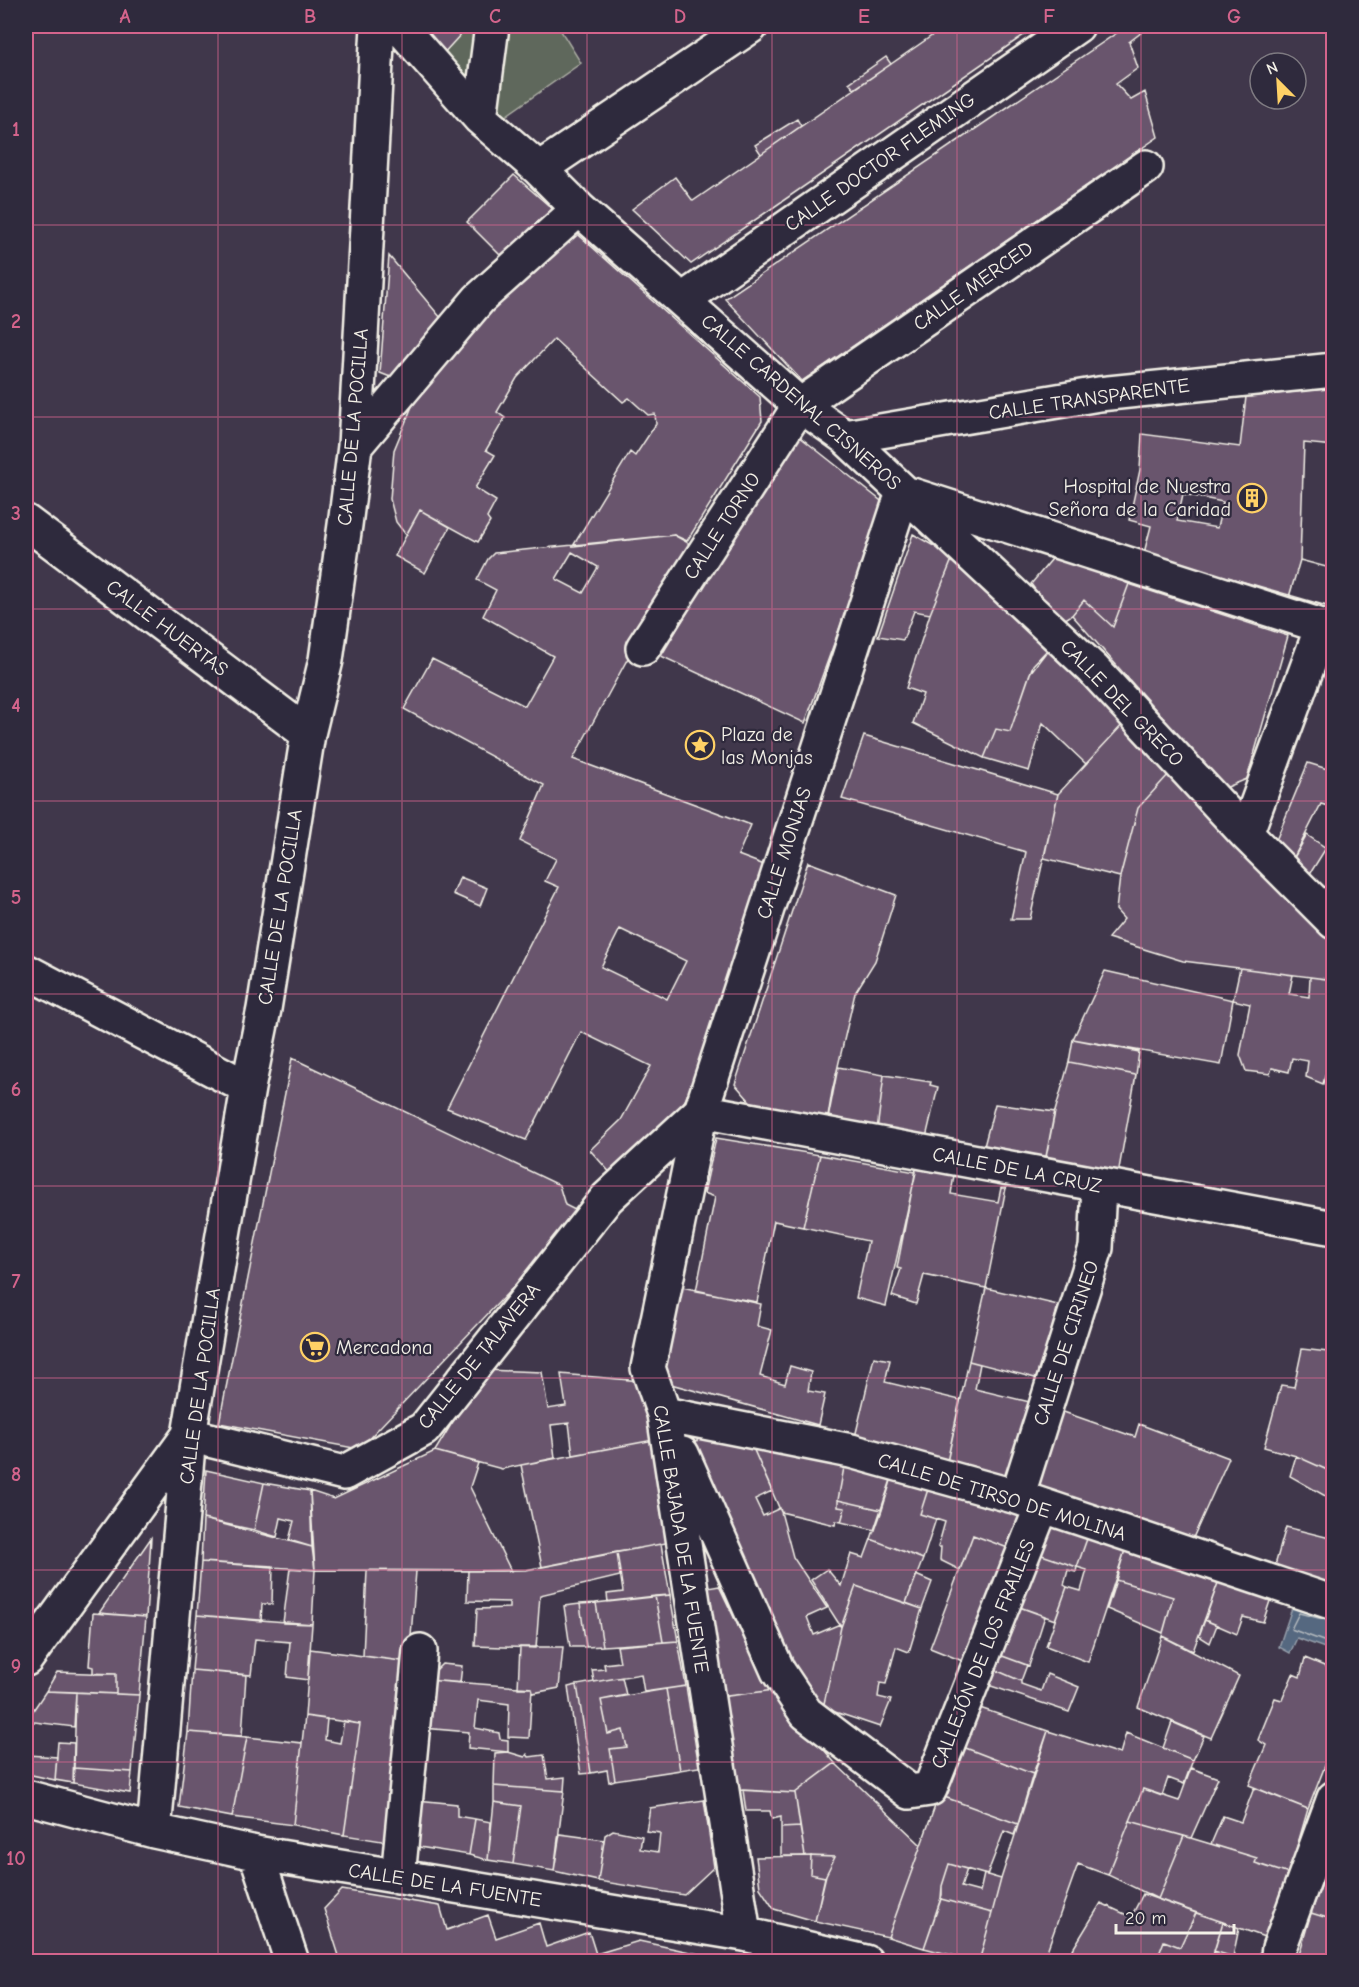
<svg xmlns="http://www.w3.org/2000/svg" width="1359" height="1987" font-family="'Comic Neue',sans-serif">
<style>
.green{fill:#5f685c;stroke:#aaaca2;stroke-width:1.5}
.water{fill:#546780;stroke:#949eaa;stroke-width:1.5}
.lines{fill:none;stroke-linecap:round;stroke-linejoin:round}
.shore{stroke:#b4babe;stroke-width:1.5}
.building{fill:#69556d;stroke:#f4f1e8;stroke-width:1.5;fill-rule:evenodd}
.minor-casing{stroke:#f4f1e8;stroke-width:38}
.minor{stroke:#2f2a3d;stroke-width:33}
.grid{fill:none;stroke:#d4648c;stroke-width:1.5;stroke-opacity:0.55}
.labels{text-anchor:middle;dominant-baseline:central;stroke-width:4.5;stroke-linejoin:round;paint-order:stroke}
.street-label{font-size:20px;fill:#f4f1e8;stroke:#2f2a3d}
.poi-label{font-size:20px;fill:#f4f1e8;stroke:#2f2a3d;text-anchor:start}
.neatline{fill:none;stroke:#d4648c;stroke-width:2}
.grid-label{font-size:20px;text-anchor:middle;font-weight:bold;fill:#d4648c}
</style>
<rect width="100%" height="100%" fill="#40374b"/>
<filter id="ink" filterUnits="userSpaceOnUse"><feTurbulence type="fractalNoise" baseFrequency=".0167" numOctaves="2"/><feDisplacementMap in="SourceGraphic" scale="12" xChannelSelector="R" yChannelSelector="G"/><feConvolveMatrix kernelMatrix="1 2 1 2 8 2 1 2 1" color-interpolation-filters="sRGB"/></filter>
<g filter="url(#ink)">
<path class="green" d="M410 26H558L581 63 497 122Z"/>
<path class="water" d="M1293 1605 1333 1617V1651L1297 1638 1290 1653 1279 1647Z"/>
<g class="lines">
<path class="shore" d="M1334 1622 1299 1613 1291 1629 1334 1645"/>
</g>
<path class="building" d="M410 26H454L462 33 441 56Z
M946 26H1037L691 264 632 209 675 177 693 201Z
M1127 26H1150L1129 42 1138 68 1116 84 1131 100 1145 92 1158 137 802 381 725 299Z
M886 57 891 64 854 89 849 83Z
M797 119 801 126 761 154 755 145Z
M514 175 556 212 509 264 467 222Z
M572 229 760 397 762 421 687 541 674 535 573 546 630 452 635 456 656 424 655 414 648 415 629 398 623 402 554 339 517 378 497 412 505 418 486 450 495 455 475 488 496 501 487 518 490 522 478 542 420 510 406 535 396 522 390 499 394 450 427 370Z
M389 256 441 318 393 378 380 373Z
M1334 388V446L1304 443 1300 560 1334 569V608L1144 553 1151 526 1129 520 1140 470 1142 434 1240 447 1246 397ZM1183 494 1223 502 1217 528 1177 521Z
M795 433 885 504 805 723 661 656Z
M420 510 450 527 425 573 395 556Z
M913 534 953 557 930 614 914 611 903 640 878 636Z
M674 535 690 544 573 759 751 825 738 855 767 866 704 1067 673 1121 613 1176 590 1150 621 1120 651 1066 581 1032 526 1140 447 1108 559 887 545 881 556 859 520 841 544 785 404 709 432 659 525 706 553 656 483 616 496 590 477 580 488 559 494 553ZM572 552 598 567 583 593 556 579ZM620 929 686 961 667 999 601 967Z
M1057 553 1129 584 1113 627 1084 600 1072 615 1059 623 1031 584Z
M953 557 1050 647 1033 665 1010 732 996 729 984 758 913 723 923 694 906 688 930 614Z
M1300 560 1334 569V608L1289 597Z
M1129 584 1288 636 1247 779 1225 788 1072 615 1084 600 1113 627Z
M1050 647 1124 723 1086 764 1043 723 1029 771 984 758 996 729 1010 732 1030 673Z
M1124 723 1169 774 1138 808 1120 877 1044 858 1058 794Z
M864 736 1058 794 1030 919H1011L1026 852 842 799Z
M1308 763 1334 771V808L1321 804 1290 865 1272 850Z
M1169 774 1334 939V980L1183 961 1108 938 1124 919 1116 910 1120 877 1138 808Z
M1307 835 1326 848 1306 880 1290 865Z
M808 862 896 895 875 961 855 993 832 1092 826 1129 762 1115 735 1084Z
M460 877 487 888 480 906 453 894Z
M1240 968 1293 975 1289 994 1309 997 1310 977 1334 980V1057H1330L1323 1084 1306 1077 1308 1061 1292 1058 1289 1072 1272 1068 1270 1074 1246 1071 1240 1055 1250 1004 1233 1000Z
M1105 971 1233 1000 1221 1065 1073 1039Z
M1073 1039 1139 1052 1136 1075 1069 1062Z
M292 1058 559 1185 565 1205 583 1214 359 1449 219 1423Z
M1069 1062 1136 1075 1117 1180 1044 1167 1054 1115Z
M838 1067 884 1075 876 1138 826 1129Z
M884 1075 931 1082 930 1085 938 1087 924 1146 876 1138Z
M995 1104 1055 1112 1044 1167 982 1154Z
M716 1138 820 1155 803 1227 774 1221 757 1302 696 1291 715 1197 704 1193Z
M820 1155 916 1172 886 1306 856 1298 868 1241 803 1227Z
M916 1169 954 1175 951 1194 998 1202 1001 1188H1006L986 1288 924 1275 916 1304 892 1296 901 1269 897 1268Z
M682 1287 761 1304 757 1326 772 1330 760 1376 785 1384 790 1366 811 1372 808 1391 825 1394 818 1425 671 1384 663 1372Z
M986 1288 1058 1305 1039 1379 969 1361Z
M1333 1338H1334V1473L1296 1456 1264 1447 1281 1385 1294 1387 1302 1349 1328 1352Z
M874 1357 890 1360 885 1382 960 1400 947 1462 855 1437Z
M969 1361 980 1364 975 1389 1038 1404 1013 1481 947 1462Z
M484 1370 542 1372 548 1409 566 1406 561 1374 641 1381 654 1440 573 1455 569 1423 551 1425 555 1458 502 1469 435 1451Z
M1055 1409 1135 1437 1139 1424 1229 1458 1188 1549 1028 1488Z
M699 1437 753 1448 772 1491 755 1499 763 1516 780 1508 793 1557 827 1608 807 1617 814 1635 840 1624 841 1627 823 1708 781 1658 693 1448Z
M654 1440 666 1543 542 1567 521 1465Z
M753 1448 845 1462 838 1500V1507L845 1508 841 1522 836 1521 835 1525 781 1512Z
M435 1451 478 1463 470 1487 511 1571 315 1570 310 1491 334 1499Z
M1296 1456 1334 1473V1501L1290 1476Z
M845 1462 894 1471 882 1510 838 1500Z
M206 1470 264 1483 254 1530 203 1519Z
M894 1471 930 1483 920 1514 936 1519 923 1559 871 1539Z
M264 1483 310 1491 312 1547 289 1540 294 1521 281 1518 277 1537 254 1530Z
M930 1483 1030 1514 1016 1551 973 1535 960 1570 940 1560 941 1547H938L945 1522 920 1514Z
M838 1500 882 1510 875 1530 841 1522 845 1508 838 1507Z
M203 1519 312 1547 315 1570 201 1562Z
M1043 1521 1088 1536 1077 1567 1033 1552Z
M1286 1527 1334 1539V1595L1272 1576Z
M973 1535 1016 1551 970 1664 930 1648Z
M1088 1536 1125 1550 1088 1662 1046 1646 1067 1587 1081 1591 1087 1570 1077 1567Z
M151 1538 146 1617 99 1613Z
M871 1539 923 1559 906 1603 856 1586 841 1627 811 1580 827 1569 841 1586 851 1554 864 1558Z
M661 1544 670 1595 608 1602 607 1594 623 1592 617 1552Z
M1125 1550 1218 1583 1193 1651 1162 1636 1173 1597 1116 1580Z
M617 1552 620 1576 540 1595 536 1648 475 1646 477 1609 509 1608V1602L467 1601 468 1571 526 1570Z
M1033 1552 1077 1567 1076 1572 1068 1570 1064 1585 1067 1587 1055 1620 1014 1605Z
M201 1562 273 1566 272 1604H262L261 1621 197 1615Z
M290 1568 315 1570 312 1624 283 1623Z
M367 1571H416L409 1662 363 1656Z
M916 1575 932 1582 922 1609 906 1603Z
M1116 1580 1173 1597 1163 1633 1107 1609Z
M1218 1583 1271 1598 1263 1622 1243 1617 1237 1634 1205 1620Z
M719 1586 763 1678 774 1690 720 1697 702 1589Z
M856 1586 922 1609 909 1652 896 1647 886 1684 880 1683 878 1697 891 1700 880 1727 823 1708 841 1627Z
M670 1595 678 1641 663 1642 655 1596Z
M655 1596 663 1642 603 1646 596 1603Z
M596 1603 603 1646 586 1647 580 1604Z
M580 1604 586 1647H570L564 1606Z
M1014 1605 1045 1616 1029 1666 997 1654Z
M93 1613 146 1617 139 1695 116 1694V1674H93V1667L89 1666Z
M197 1615 312 1624 308 1680 287 1677 290 1642 255 1639 251 1675 192 1670Z
M1205 1620 1217 1625 1210 1643 1199 1636Z
M1162 1636 1239 1676 1211 1738 1138 1707Z
M678 1641 686 1686 644 1692 641 1674 594 1682 592 1670 605 1669 604 1664 620 1662 617 1646Z
M520 1647H563L559 1688 533 1693 532 1688H518Z
M310 1649 409 1662 394 1843 344 1835 360 1724 305 1716Z
M997 1654 1027 1665 1021 1681 991 1668Z
M1305 1658 1334 1670V1743L1308 1809 1249 1785 1266 1745 1258 1740 1275 1698 1282 1700 1293 1674 1300 1677Z
M442 1664 462 1666 460 1683 426 1680Z
M991 1668 1021 1681V1684L1041 1691 1047 1674 1079 1687 1069 1712 985 1684Z
M192 1670 246 1675 242 1736 188 1732Z
M57 1672 116 1674V1694L46 1691Z
M622 1677 626 1695 601 1700 608 1734 623 1730 627 1747 610 1749 615 1780 609 1782 607 1770 591 1773 577 1685Z
M426 1680 532 1688 529 1738 508 1737 509 1704 478 1700 475 1728 499 1733 500 1739 508 1740V1752L468 1748 469 1732 423 1728Z
M577 1685 591 1773 581 1774 568 1687Z
M686 1686 699 1767 680 1770 666 1689Z
M666 1689 680 1770 615 1780 610 1749 627 1747 623 1730 608 1734 601 1700Z
M774 1690 835 1763 795 1793 738 1790 720 1697Z
M46 1691 76 1692 74 1727 26 1721Z
M76 1692 139 1695 132 1772 74 1768Z
M974 1706 1048 1731 1033 1774 958 1745Z
M305 1716 327 1719 325 1740 340 1743 344 1721 360 1724 344 1835 293 1825Z
M1172 1722 1204 1736 1193 1760 1163 1748Z
M1048 1731 1120 1754 1126 1733 1193 1760 1184 1784 1168 1778 1162 1796 1143 1789 1108 1875 1078 1864 1043 1962H979L1001 1879Z
M188 1732 247 1737 232 1817 179 1807Z
M247 1737 302 1743 293 1825 232 1817Z
M58 1742 74 1743 73 1783 55 1780Z
M958 1745 1033 1774 1018 1824 939 1795Z
M508 1752 525 1757 527 1754 529 1757 544 1755 548 1779 565 1777 564 1791 494 1786 495 1753Z
M28 1755 57 1757 55 1780 32 1775 26 1766Z
M835 1763 921 1845 888 1937 815 1921 826 1875 835 1857 805 1856 795 1793Z
M74 1768 132 1772 130 1793 73 1783Z
M1191 1768 1218 1778 1191 1838 1130 1821 1143 1789 1179 1801Z
M494 1786 564 1791 554 1871 513 1864 521 1806 494 1802Z
M1254 1788 1308 1809 1289 1874 1255 1863 1257 1858 1211 1844 1223 1816 1241 1822Z
M743 1790 795 1793 800 1827 781 1828V1817L772 1819 770 1811H746Z
M939 1795 1018 1824 1014 1835 1004 1831 987 1875 949 1864 942 1886V1895L924 1948 888 1937Z
M417 1800 457 1804V1816L475 1819 469 1855 413 1846Z
M704 1800 714 1867 684 1895 598 1881 605 1835 613 1830 642 1836 640 1849 658 1852 660 1833 646 1831 650 1808Z
M494 1802 521 1806 513 1864 488 1860Z
M475 1819 491 1822 488 1860 469 1855Z
M1130 1821 1184 1836 1158 1899 1108 1875Z
M800 1827 805 1856H781V1828Z
M560 1834 604 1840 598 1881 554 1871Z
M1184 1836 1257 1858 1255 1863 1289 1874 1270 1939 1158 1899Z
M1334 1852V1920L1311 1913Z
M811 1856 810 1874 825 1877 815 1921 774 1909 760 1888 756 1857Z
M811 1856 835 1857 825 1877 810 1874Z
M949 1864 967 1869 961 1887 980 1892 984 1874 1001 1879 992 1913 941 1899 942 1886Z
M342 1890 440 1906 447 1930 488 1915 496 1938 539 1923 546 1947 589 1932 596 1954 639 1941 736 1962H341L324 1909Z
M1143 1894 1196 1913 1180 1947 1164 1941 1156 1962H1065L1101 1903 1131 1917Z
M941 1899 992 1913 979 1962 924 1948Z
M1196 1913 1223 1922 1211 1962 1186 1955 1184 1962H1156L1164 1941 1180 1947Z
M1311 1913 1334 1920V1957L1330 1962H1297Z
M1223 1922 1239 1928 1233 1957 1214 1951Z"/>
<g class="lines">
<g class="minor-casing">
<path id="minor" d="M399 26 480 118 539 169 579 209 800 405 845 437 1093 669 1246 834 1334 922
M480 118 492 26
M539 169 751 26
M684 299 1077 26
M845 437 1099 394 1334 370
M355 446 479 299 579 209
M912 495 1334 630
M26 522 308 734
M643 648 800 405 1146 167
M1246 834 1322 627
M26 971 248 1088
M701 1111 1334 1228
M664 1414 851 1451 1017 1497 1334 1603
M682 1454 778 1671 806 1713 910 1792 930 1789 1042 1506
M1017 1497 1096 1248 1099 1186
M26 1659 189 1435 344 1473 424 1429 607 1198 701 1111
M26 1797 154 1831 256 1853 744 1934 866 1962
M154 1831 189 1435 248 1088 264 1009 308 734 326 660 345 525 355 446 378 26
M256 1853 292 1962
M398 1877 420 1651
M744 1934 664 1414 648 1368 701 1111 903 492
M1277 1962 1279 1948 1334 1798"/>
</g>
<use href="#minor" class="minor"/>
</g>
</g>
<path class="grid" d="M218 26V1962M402 26V1962M587 26V1962M772 26V1962M957 26V1962M1141 26V1962M26 225H1334M26 417H1334M26 609H1334M26 801H1334M26 994H1334M26 1186H1334M26 1378H1334M26 1570H1334M26 1762H1334"/>
<defs>
<g id="building-ring" transform="scale(1.5)"><circle r="9.5" fill="#2f2a3d" stroke="#ffd166" stroke-width="1.5"/><path d="M-4-6H4V6H1V3H-1V6H-4ZM-2.5-4.3h1.7v1.8h-1.7ZM.8-4.3h1.7v1.8H.8ZM-2.5-1h1.7V.8h-1.7ZM.8-1h1.7V.8H.8Z" fill="#ffd166"/></g>
<g id="sight-ring" transform="scale(1.5)"><circle r="9.5" fill="#2f2a3d" stroke="#ffd166" stroke-width="1.5"/><path d="M0-6L1.8-2.2L6-1.7L2.9 1.2L3.7 5.4L0 3.3L-3.7 5.4L-2.9 1.2L-6-1.7L-1.8-2.2Z" fill="#ffd166"/></g>
<g id="supermarket-ring" transform="scale(1.5)"><circle r="9.5" fill="#2f2a3d" stroke="#ffd166" stroke-width="1.5"/><path d="M-6-5.5h2.5l.6 2H6L4.5 2H-2.5L-4.4-4H-6ZM-1.5 3.2a1.3 1.3 0 1 0 .1 0ZM3 3.2a1.3 1.3 0 1 0 .1 0Z" fill="#ffd166"/></g>
</defs>
<g fill-rule="evenodd">
<use href="#building-ring" x="1252" y="498"/>
<use href="#sight-ring" x="700" y="745"/>
<use href="#supermarket-ring" x="315" y="1347"/>
</g>
<g class="labels">
<g class="street-label">
<text transform="translate(880 162) rotate(-35)">CALLE DOCTOR FLEMING</text>
<text transform="translate(973 286) rotate(-35)">CALLE MERCED</text>
<text transform="translate(1089 399) rotate(-8)">CALLE TRANSPARENTE</text>
<text transform="translate(801 402) rotate(41)">CALLE CARDENAL CISNEROS</text>
<text transform="translate(353 427) rotate(-85)">CALLE DE LA POCILLA</text>
<text transform="translate(722 526) rotate(-57)">CALLE TORNO</text>
<text transform="translate(167 628) rotate(37)">CALLE HUERTAS</text>
<text transform="translate(1122 703) rotate(46)">CALLE DEL GRECO</text>
<text transform="translate(784 853) rotate(-72)">CALLE MONJAS</text>
<text transform="translate(280 907) rotate(-81)">CALLE DE LA POCILLA</text>
<text transform="translate(1017 1170) rotate(11)">CALLE DE LA CRUZ</text>
<text transform="translate(1066 1343) rotate(-72)">CALLE DE CIRINEO</text>
<text transform="translate(479 1356) rotate(-51)">CALLE DE TALAVERA</text>
<text transform="translate(200 1386) rotate(-82)">CALLE DE LA POCILLA</text>
<text transform="translate(1002 1497) rotate(17)">CALLE DE TIRSO DE MOLINA</text>
<text transform="translate(681 1539) rotate(81)">CALLE BAJADA DE LA FUENTE</text>
<text transform="translate(983 1654) rotate(-68)">CALLEJÓN DE LOS FRAILES</text>
<text transform="translate(445 1885) rotate(9)">CALLE DE LA FUENTE</text>
</g>
<g class="poi-label">
<text x="1231" y="486" text-anchor="end">Hospital de Nuestra<tspan x="1231" dy="23">Señora de la Caridad</tspan></text>
<text x="721" y="734">Plaza de<tspan x="721" dy="23">las Monjas</tspan></text>
<text x="336" y="1347">Mercadona</text>
</g>
</g>
<rect width="1359" height="1987" fill="none" stroke="#2f2a3d" stroke-width="66"/>
<g transform="translate(1278 81) rotate(336)"><circle r="28" fill="#2f2a3d" stroke="#7e7a81" stroke-width="1.5"/>
<path d="M0-4.5L10 22L0 15L-10 22Z" fill="#ffd166"/>
<text y="-9" font-size="16" font-weight="bold" text-anchor="middle" fill="#f4f1e8">N</text>
</g>
<path d="M1116 1924v9h118v-9" fill="none" stroke="#f4f1e8" stroke-width="3"/>
<text x="1125" y="1924" font-size="18" fill="#f4f1e8" stroke="#2f2a3d" stroke-width="4.5" paint-order="stroke">20 m</text>
<rect x="33" y="33" width="1293" height="1921" class="neatline"/>
<g class="grid-label">
<text x="125" y="23">A</text>
<text x="310" y="23">B</text>
<text x="495" y="23">C</text>
<text x="680" y="23">D</text>
<text x="864" y="23">E</text>
<text x="1049" y="23">F</text>
<text x="1234" y="23">G</text>
<text x="16" y="136">1</text>
<text x="16" y="328">2</text>
<text x="16" y="520">3</text>
<text x="16" y="712">4</text>
<text x="16" y="904">5</text>
<text x="16" y="1096">6</text>
<text x="16" y="1288">7</text>
<text x="16" y="1481">8</text>
<text x="16" y="1673">9</text>
<text x="16" y="1865">10</text>
</g>
</svg>
